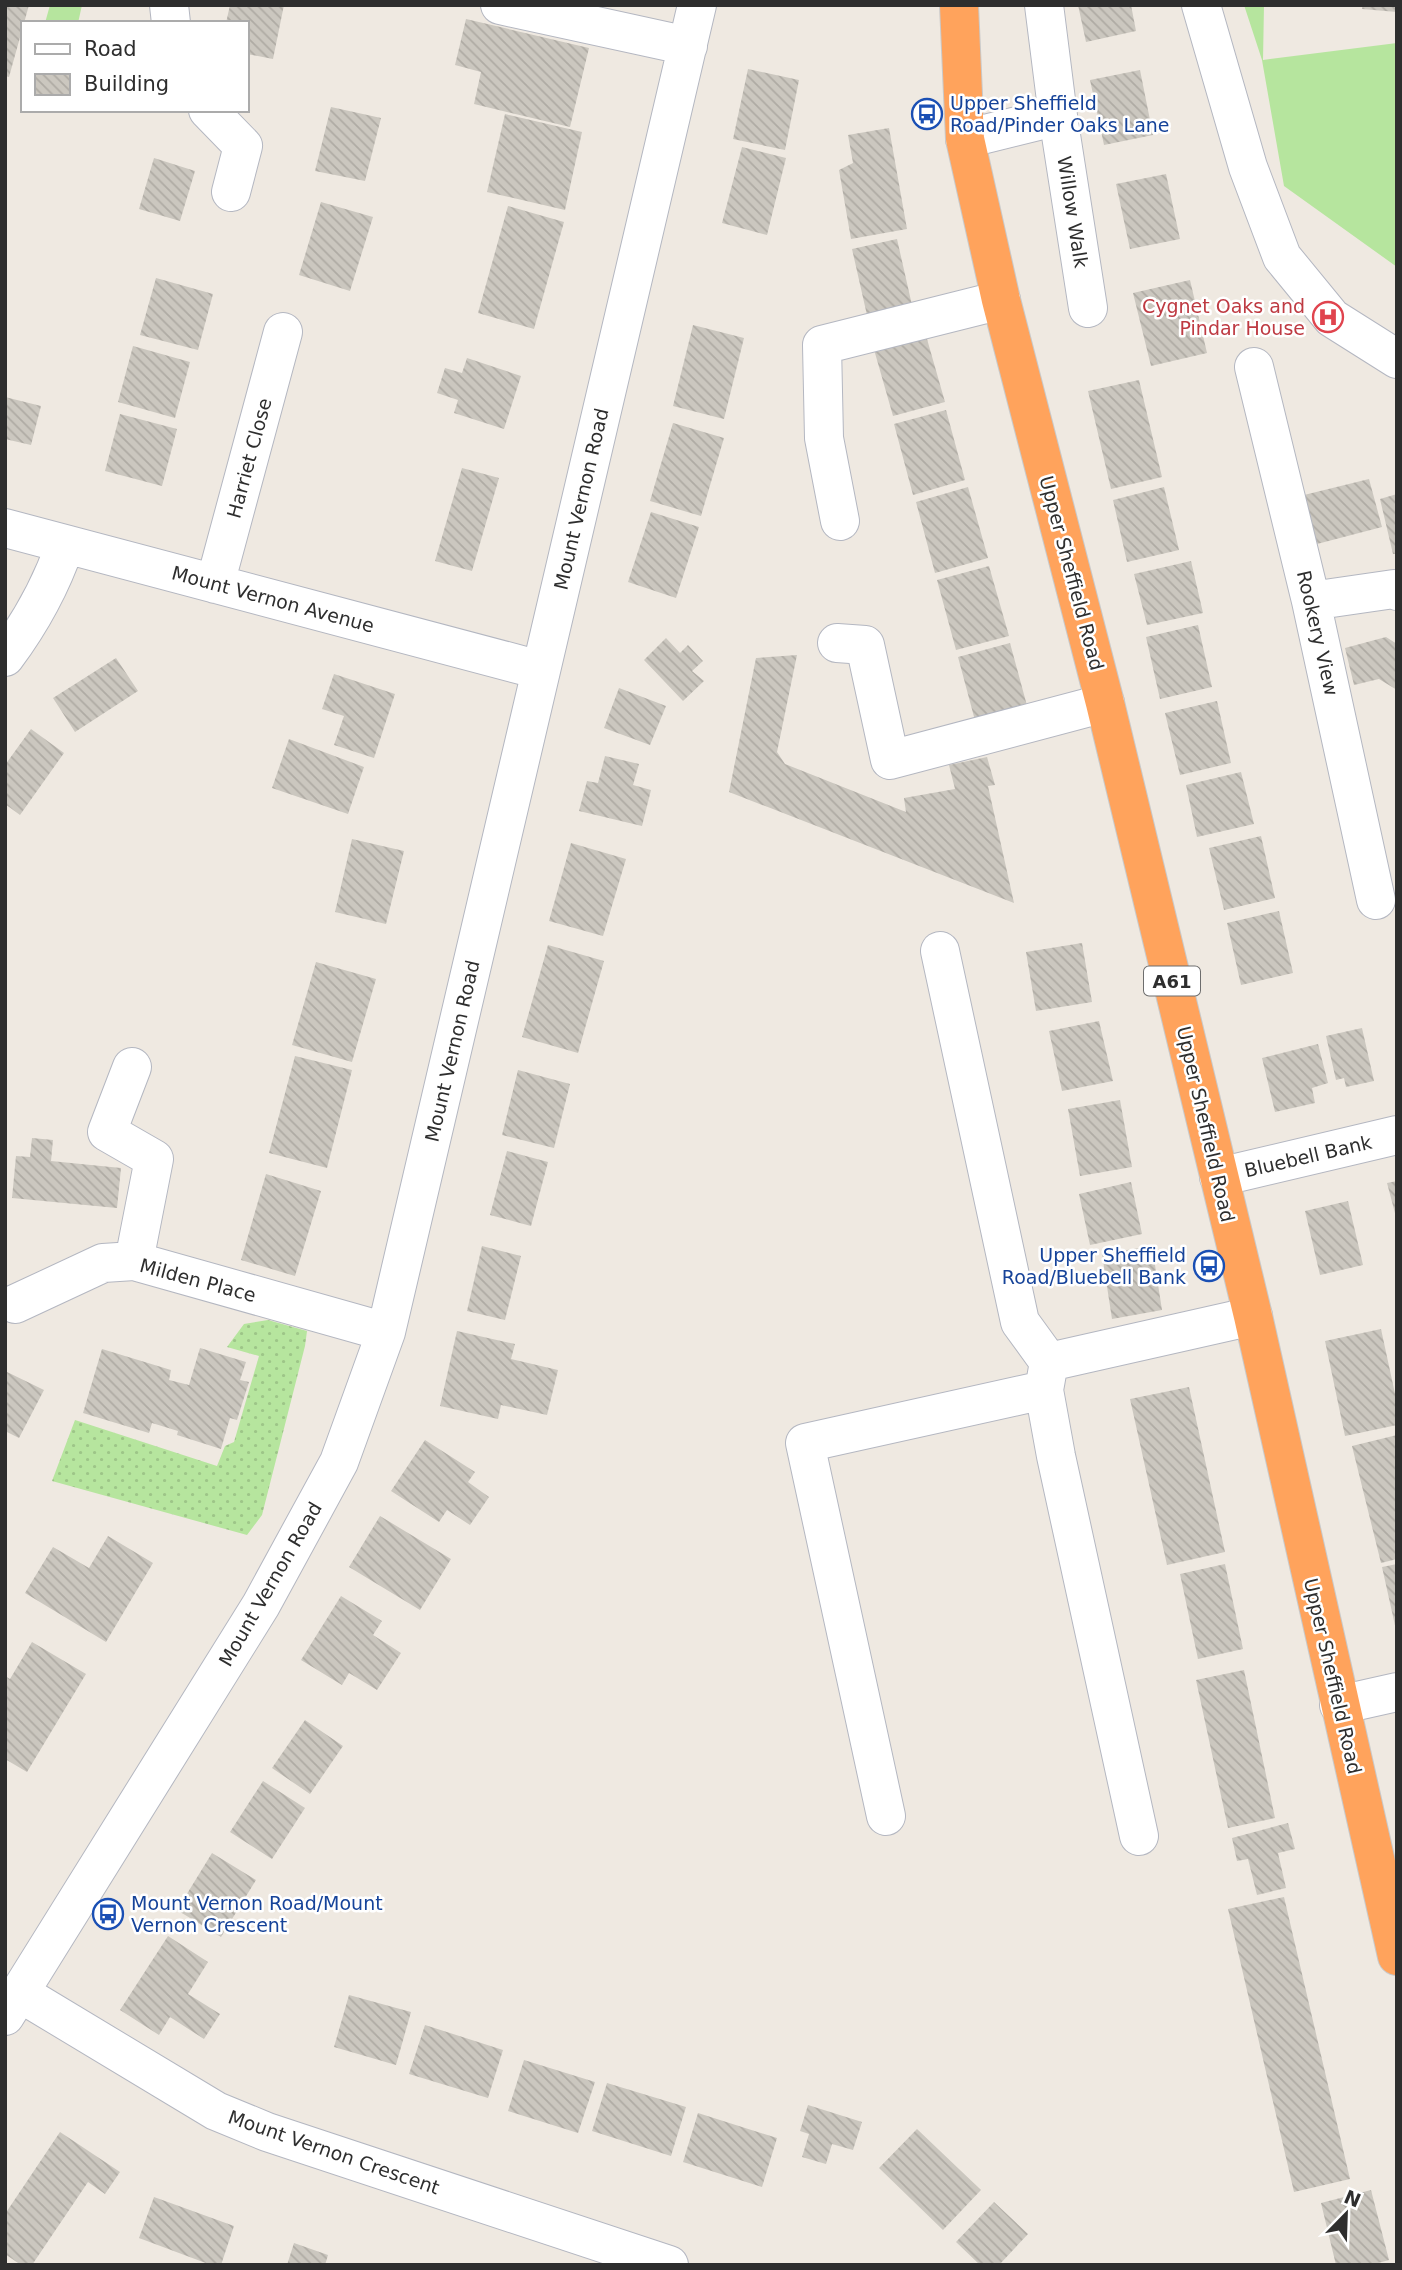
<svg xmlns="http://www.w3.org/2000/svg" width="1402" height="2270" font-family="'DejaVu Sans',sans-serif">
<style>
.grass{fill:#b6e59e}
.garden{fill:url(#garden-dots)}
.building{fill:url(#building-back-hatch)}
.lines{fill:none;stroke-linecap:round;stroke-linejoin:round}
.minor-casing{stroke:#b4b7c1;stroke-width:40}
.highway-casing{stroke:#c9c9c9;stroke-width:40}
.minor{stroke:#fff;stroke-width:38}
.highway{stroke:#ffa35c;stroke-width:38}
.labels{text-anchor:middle;dominant-baseline:central;stroke-width:5;stroke-linejoin:round;paint-order:stroke}
.shield{fill:#fff;stroke:#6d6d6d;stroke-width:2}
.shield-label{font-size:18px;font-weight:bold;fill:#2e2e2e}
.transit-label{font-size:19px;fill:#164399;stroke:#fff;text-anchor:start}
.street-label{font-size:19px;fill:#2e2e2e;stroke:#fff}
.health-label{font-size:19px;fill:#be3a42;stroke:#fff;text-anchor:end}
</style>
<defs>
<pattern id="garden-dots" width="8" height="8" patternUnits="userSpaceOnUse" patternTransform="scale(1.75)"><rect width="8" height="8" fill="#b6e59e"/><path d="M2 2h.1M6 6h.1" fill="none" stroke="#9dc588" stroke-width="1.8" stroke-linecap="round"/></pattern>
<pattern id="building-back-hatch" width="6" height="6" patternUnits="userSpaceOnUse" patternTransform="scale(1.75)"><rect width="6" height="6" fill="#cbc7bf"/><path d="M-1 5l2 2M0 0l6 6M5-1l2 2" fill="none" stroke="#afaba4"/></pattern>
</defs>
<rect width="100%" height="100%" fill="#efe9e1"/>
<path class="grass" d="M50 5H82L78 23H45Z
M1244 5H1264L1263 60 1397 43V267L1284 186 1262 60Z"/>
<path class="garden" d="M268 1320 307 1331 305 1346 262 1515 247 1535 52 1481 75 1420 217 1466 225 1446 234 1442 259 1356 227 1347 244 1324Z"/>
<path class="building" d="M5 5H29L9 77 5 76Z
M230 5H284L273 59 247 54V23H226Z
M1078 5H1131L1136 31 1086 42Z
M1363 5H1397V12L1362 9Z
M466 19 589 48 570 127 474 104 481 72 455 65Z
M748 69 799 80 785 150 733 139Z
M1140 70 1153 135 1104 145 1090 80Z
M331 107 381 118 365 181 315 171Z
M505 114 582 132 565 210 487 192Z
M889 128 907 229 851 239 839 170 853 163 848 135Z
M742 147 786 158 767 235 722 223Z
M154 158 195 171 180 221 139 209Z
M1166 174 1180 239 1130 249 1116 184Z
M321 202 373 217 350 291 299 275Z
M508 206 564 222 534 329 478 313Z
M897 239 914 314 869 324 852 249Z
M156 278 213 294 198 350 140 335Z
M1190 280 1207 353 1151 366 1133 293Z
M693 325 744 338 724 419 673 406Z
M925 332 945 402 893 416 873 346Z
M133 346 190 362 175 418 118 402Z
M467 358 521 376 504 429 454 413 458 400 437 393 445 368 462 373Z
M1139 380 1162 477 1111 489 1088 391Z
M5 397 41 406 31 445 5 439Z
M946 410 965 480 913 495 894 424Z
M120 414 177 429 162 486 105 471Z
M673 423 724 438 701 516 650 501Z
M462 468 499 478 472 571 435 561Z
M1369 479 1382 527 1317 544 1304 495Z
M968 487 988 558 935 573 916 502Z
M1164 487 1179 550 1127 562 1113 500Z
M1397 494V554H1393L1380 499Z
M651 512 699 527 676 598 628 582Z
M1191 561 1203 613 1147 625 1134 574Z
M989 566 1009 636 956 650 937 580Z
M1198 625 1212 687 1160 699 1146 637Z
M1386 637 1397 644V690L1379 679 1354 685 1345 648Z
M666 638 680 653 688 645 703 661 692 671 704 681 683 701 644 660Z
M1010 643 1029 713 977 728 958 657Z
M797 655 777 752 785 764 906 812 904 798 955 789 949 765 987 757 995 785 988 786 1014 903 729 792 756 658Z
M116 658 138 691 75 732 53 698Z
M334 674 395 694 374 758 334 745 344 716 322 709Z
M619 688 666 706 650 745 604 728Z
M1217 701 1231 763 1180 775 1165 713Z
M31 729 64 753 20 815 5 804V765Z
M289 739 364 767 348 814 272 788Z
M605 756 639 764 633 785 651 790 642 826 579 811 587 781 598 783Z
M1241 772 1254 824 1197 837 1186 785Z
M1261 836 1275 898 1224 910 1209 848Z
M352 839 404 851 386 924 335 912Z
M571 843 626 859 603 936 549 921Z
M1279 911 1293 973 1241 985 1227 923Z
M1082 943 1092 1002 1036 1011 1026 952Z
M548 945 604 961 578 1053 522 1037Z
M316 962 376 979 352 1062 292 1045Z
M1099 1021 1113 1081 1062 1091 1049 1031Z
M1362 1028 1374 1081 1346 1087 1344 1078 1336 1080 1326 1036Z
M1318 1044 1328 1083 1312 1088 1315 1103 1275 1112 1262 1058Z
M295 1056 352 1070 327 1168 269 1153Z
M518 1070 570 1084 554 1148 502 1135Z
M1120 1100 1132 1167 1080 1176 1068 1109Z
M32 1138 53 1140 51 1161 121 1168 117 1208 12 1198 16 1156 30 1157Z
M507 1151 548 1162 531 1226 490 1215Z
M266 1174 321 1191 295 1276 241 1260Z
M1397 1181V1217H1396L1387 1183Z
M1131 1182 1142 1234 1090 1245 1079 1194Z
M1348 1201 1363 1265 1320 1275 1305 1211Z
M482 1246 521 1256 505 1320 467 1311Z
M1152 1246 1162 1310 1112 1319 1102 1254Z
M1381 1329 1397 1403V1425L1345 1436 1325 1341Z
M457 1331 515 1344 511 1359 558 1370 547 1415 501 1405 498 1419 440 1406Z
M200 1348 246 1362 240 1380 249 1382 237 1420 230 1418 221 1449 177 1435 178 1431 152 1423 149 1433 83 1413 102 1349 171 1370 169 1380 189 1385Z
M5 1371 44 1390 19 1438 5 1431Z
M1189 1387 1225 1552 1167 1565 1130 1399Z
M1397 1435V1559L1381 1563 1352 1446Z
M425 1440 475 1472 468 1482 489 1497 470 1525 447 1510 439 1522 391 1491Z
M380 1516 451 1559 420 1610 349 1567Z
M108 1536 153 1563 106 1642 25 1593 53 1547 89 1568Z
M1225 1564 1243 1649 1198 1659 1180 1574Z
M1397 1564V1630H1396L1382 1567Z
M341 1596 382 1621 373 1635 401 1653 377 1690 349 1673 342 1685 301 1660Z
M32 1642 86 1674 27 1772 5 1759V1676L10 1679Z
M1244 1670 1275 1818 1228 1828 1196 1680Z
M305 1720 343 1746 310 1794 272 1768Z
M263 1781 305 1808 272 1859 230 1832Z
M1288 1823 1295 1849 1278 1853 1286 1888 1257 1895 1248 1859 1237 1861 1232 1838Z
M212 1853 256 1880 221 1937 177 1910Z
M1284 1897 1350 2179 1294 2192 1228 1909Z
M168 1936 208 1962 188 1994 220 2014 204 2039 170 2017 159 2035 120 2010Z
M349 1995 411 2012 396 2065 334 2047Z
M425 2025 503 2050 488 2098 409 2074Z
M524 2060 595 2082 578 2133 508 2111Z
M607 2083 686 2107 671 2156 592 2131Z
M808 2105 862 2122 853 2150 832 2144 826 2164 802 2157 809 2134 800 2131Z
M698 2113 777 2138 762 2187 683 2162Z
M917 2129 981 2190 943 2230 879 2168Z
M60 2132 120 2172 105 2194 88 2182 32 2265H21L5 2254V2214Z
M1371 2190 1389 2260 1371 2265H1336L1321 2203Z
M154 2197 234 2226 221 2265H211L139 2238Z
M994 2202 1028 2234 999 2265H980L956 2242Z
M294 2243 328 2255 325 2265H287Z"/>
<g class="lines">
<g class="minor-casing">
<path id="minor" d="M169 5 171 23
M500 5 688 46
M1201 5 1248 167 1282 257 1332 318 1397 359
M208 110 243 146 231 192
M1058 116 1088 308
M965 139 1058 116 1044 5
M1254 367 1311 601 1376 900
M840 521 824 438 822 345 1001 300
M5 528 540 670
M215 584 283 332
M1311 601 1394 589 1397 591
M837 643 865 645 890 760 1105 703
M5 657C31 622 51 586 65 545
M940 951 1020 1322 1049 1362 1044 1390 1056 1456 1139 1836
M132 1067 107 1132 154 1159 134 1261
M1219 1177 1397 1135
M15 1304 103 1263 134 1261 386 1332
M1049 1362 1253 1316
M1339 1705 1397 1692
M886 1816 805 1443 1044 1390
M20 1993 216 2111 267 2132 669 2265
M5 2016 261 1605 339 1462 386 1332 697 5"/>
</g>
<g class="highway-casing">
<path id="highway" d="M959 5 965 139 1001 300 1105 703 1253 1316 1397 1956"/>
</g>
<use href="#minor" class="minor"/>
<use href="#highway" class="highway"/>
</g>
<defs>
<g id="bus-ring" transform="scale(1.575)"><circle r="9.5" fill="#fff" stroke="#1a4fb4" stroke-width="1.5"/><path d="M-5-6H5V4H4V6H2V4H-2V6H-4V4H-5ZM-3.5-4V0h7V-4ZM-3.5 1.2v1.5H-2V1.2ZM2 1.2v1.5H3.5V1.2Z" fill="#1a4fb4"/></g>
<g id="hospital-ring" transform="scale(1.575)"><circle r="9.5" fill="#fff" stroke="#e0444e" stroke-width="1.5"/><path d="M-5-5h3v3.5h4V-5h3V5h-3V1.5h-4V5h-3Z" fill="#e0444e"/></g>
</defs>
<g fill-rule="evenodd">
<use href="#bus-ring" x="927" y="114"/>
<use href="#hospital-ring" x="1328" y="317"/>
<use href="#bus-ring" x="1209" y="1266"/>
<use href="#bus-ring" x="108" y="1914"/>
</g>
<g class="labels">
<rect class="shield" x="1144" y="966.5" width="56" height="29" rx="5"/>
<g class="shield-label">
<text x="1172" y="981">A61</text>
</g>
<g class="transit-label">
<text x="950" y="103">Upper Sheffield<tspan x="950" dy="22">Road/Pinder Oaks Lane</tspan></text>
<text x="1186" y="1255" text-anchor="end">Upper Sheffield<tspan x="1186" dy="22">Road/Bluebell Bank</tspan></text>
<text x="131" y="1903">Mount Vernon Road/Mount<tspan x="131" dy="22">Vernon Crescent</tspan></text>
</g>
<g class="street-label">
<text transform="translate(1073 212) rotate(81)">Willow Walk</text>
<text transform="translate(249 458) rotate(-75)">Harriet Close</text>
<text transform="translate(581 499) rotate(-77)">Mount Vernon Road</text>
<text transform="translate(1072 573) rotate(75)">Upper Sheffield Road</text>
<text transform="translate(273 599) rotate(15)">Mount Vernon Avenue</text>
<text transform="translate(1318 633) rotate(77)">Rookery View</text>
<text transform="translate(452 1051) rotate(-77)">Mount Vernon Road</text>
<text transform="translate(1206 1124) rotate(77)">Upper Sheffield Road</text>
<text transform="translate(1308 1156) rotate(-13)">Bluebell Bank</text>
<text transform="translate(198 1280) rotate(15)">Milden Place</text>
<text transform="translate(270 1584) rotate(-60)">Mount Vernon Road</text>
<text transform="translate(1333 1676) rotate(77)">Upper Sheffield Road</text>
<text transform="translate(334 2152) rotate(19)">Mount Vernon Crescent</text>
</g>
<g class="health-label">
<text x="1305" y="306">Cygnet Oaks and<tspan x="1305" dy="22">Pindar House</tspan></text>
</g>
</g>
<rect width="1402" height="2270" fill="none" stroke="#2e2e2e" stroke-width="14"/>
<rect x="21" y="21" width="228" height="91" fill="#ffffff" stroke="#ababab" stroke-width="2"/>
<rect x="35" y="44" width="35" height="10" fill="#ffffff" stroke="#ababab" stroke-width="2"/>
<text x="84" y="56" font-size="21" fill="#2e2e2e">Road</text>
<rect x="35" y="74" width="35" height="21" fill="url(#building-back-hatch)" stroke="#ababab" stroke-width="2"/>
<text x="84" y="91" font-size="21" fill="#2e2e2e">Building</text>
<g transform="translate(1346 2214) rotate(23)" stroke="#ffffff" stroke-width="5" paint-order="stroke">
<path d="M0-5L12 26L0 18L-12 26Z" fill="#2e2e2e"/>
<text y="-10" font-size="19" font-weight="bold" text-anchor="middle" fill="#2e2e2e">N</text>
</g>
</svg>
